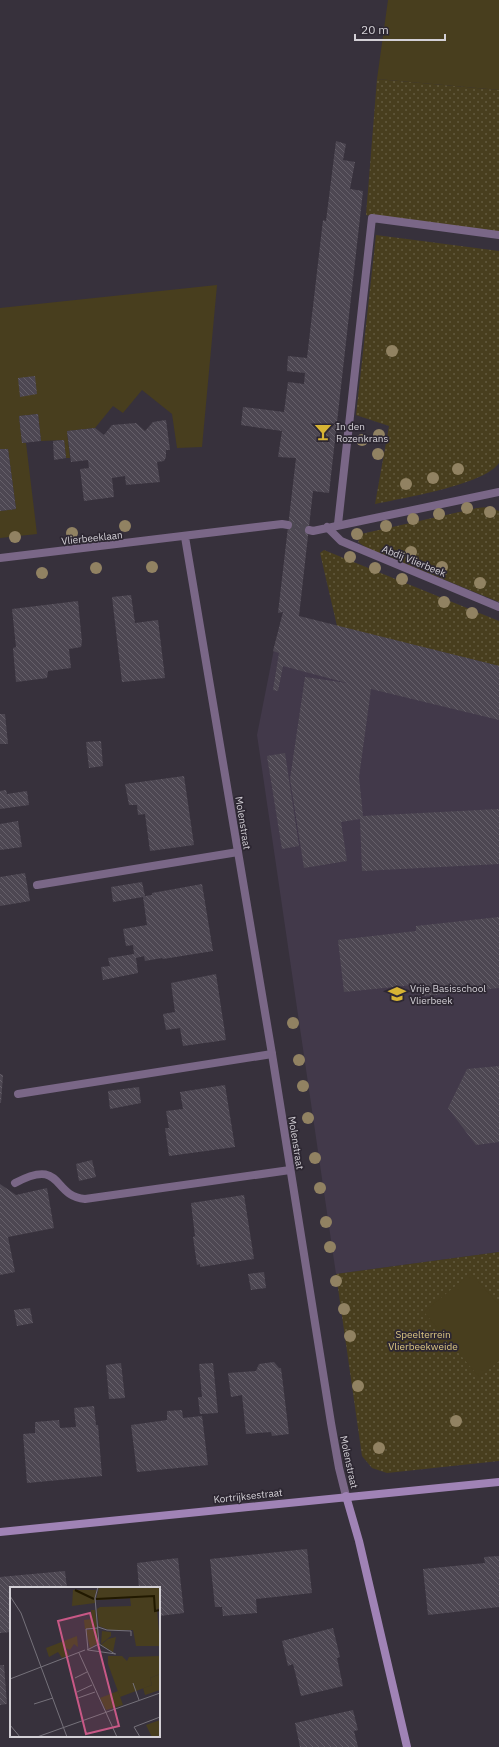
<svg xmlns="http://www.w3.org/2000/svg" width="499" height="1747" font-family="'IBM Plex Sans',sans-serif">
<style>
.built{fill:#42394a}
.grass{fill:url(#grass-dots)}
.garden{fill:#483e1e}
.building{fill:url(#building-back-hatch)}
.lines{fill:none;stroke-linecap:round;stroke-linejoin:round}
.street-tunnel{stroke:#4e4953;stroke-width:8;stroke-dasharray:8 4;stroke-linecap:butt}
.lane{stroke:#7a6787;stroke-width:8}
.street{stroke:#7a6787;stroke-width:8}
.secondary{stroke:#a083b6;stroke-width:8}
.tree{fill:#918262}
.labels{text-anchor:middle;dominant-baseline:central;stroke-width:3.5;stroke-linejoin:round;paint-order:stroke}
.poi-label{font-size:10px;fill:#d3d0d6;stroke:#2d2732;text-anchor:start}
.street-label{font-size:10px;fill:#d3d0d6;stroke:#2d2732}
.park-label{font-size:10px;fill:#dac582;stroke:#2d2732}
.inset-river{fill:none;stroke:#211900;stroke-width:2}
.inset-road{fill:none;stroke:#75717a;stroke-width:1}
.view{fill:#c85886;fill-opacity:0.15;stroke:#c85886;stroke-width:2}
.inset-edge{fill:none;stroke:#d3d0d6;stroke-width:2}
</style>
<defs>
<pattern id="grass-dots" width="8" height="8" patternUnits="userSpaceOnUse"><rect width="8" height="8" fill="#483e1e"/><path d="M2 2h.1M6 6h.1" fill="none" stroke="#62593e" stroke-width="1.8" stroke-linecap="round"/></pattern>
<pattern id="building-back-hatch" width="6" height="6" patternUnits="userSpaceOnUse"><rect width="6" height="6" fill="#4d4752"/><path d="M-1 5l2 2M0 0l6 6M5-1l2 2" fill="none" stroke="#66606a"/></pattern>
</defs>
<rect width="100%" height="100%" fill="#37313c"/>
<path class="built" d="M283 613 499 666V1252L336 1274 257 735 273 654Z"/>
<path class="grass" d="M377 79 499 90V235L366 215Z
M376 235 499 251V463C484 485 403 498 375 504L389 426 356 415Z
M488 507 499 511V602L367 548 358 542 361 534 477 508Z
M324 550 499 621V666L337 626 320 553Z
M499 1252V1461L387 1473 372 1468 362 1456 336 1274Z"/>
<path class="garden" d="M388 0H499V90L377 79Z
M217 285 202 447 177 448 172 414 142 390 123 413 113 406 95 428 67 431 70 458H66L64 440 41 441 38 414 19 416 22 443H26L37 534 0 538V511L16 509 8 449H0V308Z
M471 1273 499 1305V1361L479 1377 424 1312Z"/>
<path class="building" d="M336 141 346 144 343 160 355 162 350 189 363 191 329 493 313 491 299 616 499 666V720L371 689 359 777 363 816 499 809V864L362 871 360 819 341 822 347 861 304 868 290 779 305 677 347 683 283 666 278 691 273 690 279 653 273 651 283 612 278 613 296 458 278 457 282 431 241 425 243 407 284 412 288 382 304 384 305 373 287 371 288 356 307 358 323 220 326 221Z
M35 376 37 394 20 397 18 378Z
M38 414 41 441 22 443 19 416Z
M166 420 170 450H166V457L164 461 157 462 160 482 126 485 125 476 112 478 114 497 84 501 80 469 89 468 88 460 71 462 67 431 95 428 104 435 112 425 136 423 145 431 153 422Z
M64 440 66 458 54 460 53 441Z
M0 449H8L16 509 0 511Z
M131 595 135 623 158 620 165 678 122 682 112 597Z
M78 601 82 642 81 647 69 649 71 668 48 671 47 678 16 682 13 648 16 647 12 609Z
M0 714H5L8 744H0Z
M101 741 103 766 89 768 86 742Z
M285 753 299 846 282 849 267 756Z
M184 776 194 845 150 851 145 814 138 815 137 805H129L125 784Z
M6 790 7 794 27 791 29 805 0 809V791Z
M18 821 22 847 0 850V824Z
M25 873 30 901 0 906V877Z
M142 882 145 896 152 895V893L202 884 213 951 163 959 162 958 145 961 144 956 136 958 138 973 103 980 101 967 110 966 108 958 134 954 133 945 126 946 123 929 147 925 143 897 113 902 111 887Z
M499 917V988L424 996 423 984 344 992 338 940 416 931V926Z
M216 974 226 1040 183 1046 180 1028 166 1030 163 1014 175 1012 171 983Z
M499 1066V1142L476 1145 448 1108 467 1069Z
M0 1074 3 1075 1 1103H0Z
M225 1085 235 1147 169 1156 165 1128H169L166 1111 183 1109 180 1092Z
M139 1087 141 1103 110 1109 108 1091Z
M92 1160 96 1177 79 1181 76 1164Z
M0 1184 16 1195 47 1188 54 1228 8 1237 15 1272 0 1275Z
M244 1195 254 1259 200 1267V1264L197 1265 193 1237 195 1236 191 1203Z
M264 1272 266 1288 251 1290 248 1274Z
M30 1308 33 1323 17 1326 14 1310Z
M274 1362 279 1368H281L289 1434 272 1436 271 1432 246 1434 242 1395 231 1397 228 1373 256 1371 259 1364Z
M121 1363 125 1398 109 1399 106 1365Z
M213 1363 218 1413 200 1414 198 1397H202L199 1364Z
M94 1406 96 1425H98L102 1476 27 1483 23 1434 35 1433V1422L59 1420 60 1428 76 1427 74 1408Z
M182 1410 183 1418 202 1416 208 1465 137 1472 131 1425 167 1420V1411Z
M307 1549 312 1593 256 1599 257 1613 223 1616 222 1607H215L210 1559Z
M499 1556V1607L428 1615 423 1569 485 1563 484 1557Z
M178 1558 184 1613 159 1616V1588H139L137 1563Z
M65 1571 67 1588H11V1632L0 1633V1577Z
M333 1628 340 1657 337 1658 343 1686 301 1696 293 1664 288 1666 282 1641Z
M0 1665H4L7 1704 0 1705Z
M353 1710 358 1730 354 1731 358 1747H300L295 1723Z"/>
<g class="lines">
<path class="street-tunnel" d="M288 525 309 530"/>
<path class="lane" d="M338 524 372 218 499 235
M37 885 238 852
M18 1094 272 1054
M15 1183C64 1157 51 1196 85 1199L290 1170"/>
<path class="street" d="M327 527 341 541 499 607
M309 530 313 531 499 492
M185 537 272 1054 331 1423 339 1468 346 1496
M0 558 282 524 288 525"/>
<path class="secondary" d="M346 1496 359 1541 407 1747
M0 1532 499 1482"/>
</g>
<g class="tree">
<circle cx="392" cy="351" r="6"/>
<circle cx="379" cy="435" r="6"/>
<circle cx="362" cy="440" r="6"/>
<circle cx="378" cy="454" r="6"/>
<circle cx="458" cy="469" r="6"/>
<circle cx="433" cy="478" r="6"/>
<circle cx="406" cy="484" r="6"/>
<circle cx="467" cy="508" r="6"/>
<circle cx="490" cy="512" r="6"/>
<circle cx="439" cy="514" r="6"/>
<circle cx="413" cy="519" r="6"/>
<circle cx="125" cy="526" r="6"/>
<circle cx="386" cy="526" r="6"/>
<circle cx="72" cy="533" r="6"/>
<circle cx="357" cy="534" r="6"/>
<circle cx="15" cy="537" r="6"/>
<circle cx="411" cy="552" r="6"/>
<circle cx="350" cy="557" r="6"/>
<circle cx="152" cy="567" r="6"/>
<circle cx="442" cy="567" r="6"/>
<circle cx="96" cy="568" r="6"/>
<circle cx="375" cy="568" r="6"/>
<circle cx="42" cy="573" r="6"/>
<circle cx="402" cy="579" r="6"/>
<circle cx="480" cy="583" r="6"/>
<circle cx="444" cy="602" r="6"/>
<circle cx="472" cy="613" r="6"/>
<circle cx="293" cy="1023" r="6"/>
<circle cx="299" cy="1060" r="6"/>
<circle cx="303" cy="1086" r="6"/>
<circle cx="308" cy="1118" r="6"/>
<circle cx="315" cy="1158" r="6"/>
<circle cx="320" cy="1188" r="6"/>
<circle cx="326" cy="1222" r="6"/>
<circle cx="330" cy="1247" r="6"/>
<circle cx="336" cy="1281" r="6"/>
<circle cx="344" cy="1309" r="6"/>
<circle cx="350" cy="1336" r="6"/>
<circle cx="358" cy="1386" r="6"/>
<circle cx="456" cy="1421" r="6"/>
<circle cx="379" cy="1448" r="6"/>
</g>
<defs>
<g id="bar-bare" transform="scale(1.38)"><path d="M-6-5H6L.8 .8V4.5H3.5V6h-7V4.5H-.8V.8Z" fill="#d7b434" stroke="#2d2732" stroke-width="2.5" paint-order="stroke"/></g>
<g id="school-bare" transform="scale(1.38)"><path d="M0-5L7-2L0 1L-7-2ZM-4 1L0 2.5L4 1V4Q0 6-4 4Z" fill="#d7b434" stroke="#2d2732" stroke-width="2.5" paint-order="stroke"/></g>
</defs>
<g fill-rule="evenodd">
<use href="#bar-bare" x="323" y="432"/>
<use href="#school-bare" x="397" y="994"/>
</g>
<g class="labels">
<g class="poi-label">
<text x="336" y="426">In den<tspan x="336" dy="12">Rozenkrans</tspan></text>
<text x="410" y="988">Vrije Basisschool<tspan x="410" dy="12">Vlierbeek</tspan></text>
</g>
<g class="street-label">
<text transform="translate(92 538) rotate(-6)">Vlierbeeklaan</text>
<text transform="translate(414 561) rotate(22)">Abdij Vlierbeek</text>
<text transform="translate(243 823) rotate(81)">Molenstraat</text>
<text transform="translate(296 1143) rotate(81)">Molenstraat</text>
<text transform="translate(349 1462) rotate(78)">Molenstraat</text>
<text transform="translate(248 1496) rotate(-6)">Kortrijksestraat</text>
</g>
<g class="park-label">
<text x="423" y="1334">Speelterrein<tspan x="423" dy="12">Vlierbeekweide</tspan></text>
</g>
</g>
<g transform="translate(10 1587)">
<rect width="150" height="150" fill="#37313c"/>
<path d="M89 0 150 1V21L147 22 150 59H126L123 43H99L89 39 87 22 90 20 121 19 120 11 86 13ZM63 3H86L85 16 62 19ZM81 23H85L87 40 75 42 74 33 82 32ZM87 42 88 56 80 61 76 43ZM92 44 101 45V49L91 57ZM106 50 103 65 91 58 98 52ZM108 104 113 118 96 123 90 111ZM150 133V150H142L136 138Z" fill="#483e1e"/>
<path d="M150 87V103L135 108 133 101 142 98 140 91Z" fill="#483e1e"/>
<path d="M98 69H112L117 74 119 70 150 69V87L140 91 142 98 110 110 98 77Z" fill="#483e1e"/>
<path d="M67 49 68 60 64 57 60 63 56 61 59 68 52 71 48 65 39 70 36 61Z" fill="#483e1e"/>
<path class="inset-river" d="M65 3 84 12M86 12 144 9 145 24 150 23"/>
<path class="inset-road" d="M88 0 85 11 89 57M0 9 11 26 57 150M88 40 97 43 121 44V49M89 57 105 67M77 63 89 57M78 63 76 42 88 41M78 63 106 67M69 66 107 150M65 91 77 85M0 92 75 63M123 96 129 113M67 105 82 98M68 111 85 105M24 117 43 111M0 138 10 150M27 150 150 106M130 150 124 140 150 130"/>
<path class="view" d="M80 26 109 139 76 147 48 34Z"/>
<rect width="150" height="150" class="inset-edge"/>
</g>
<path d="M355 34v6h90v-6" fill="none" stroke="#d3d0d6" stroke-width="2"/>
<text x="361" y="34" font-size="12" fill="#d3d0d6" stroke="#2d2732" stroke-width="3" paint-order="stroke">20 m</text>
</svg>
